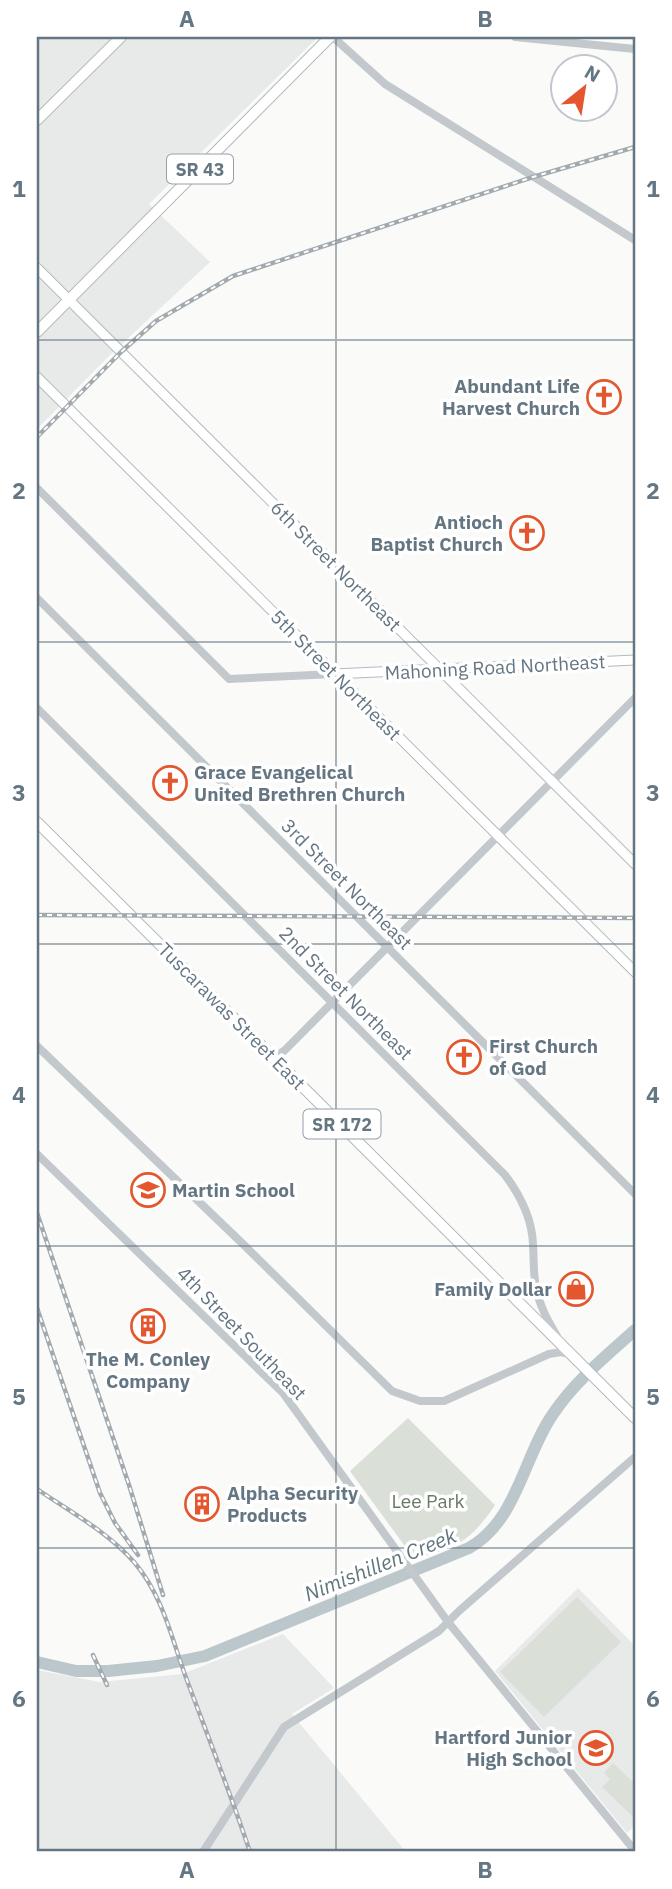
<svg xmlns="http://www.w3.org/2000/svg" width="672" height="1889" font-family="'IBM Plex Sans',sans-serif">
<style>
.built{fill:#e8e9e9}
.green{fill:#dadfd7}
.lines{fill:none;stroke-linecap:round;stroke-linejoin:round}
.river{stroke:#bbc7cb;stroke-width:12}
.secondary-casing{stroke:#b3babf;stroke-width:11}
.primary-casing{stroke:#b5babe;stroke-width:12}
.tertiary{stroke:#c3c8cc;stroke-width:8}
.secondary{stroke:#fff;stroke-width:9}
.primary{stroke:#fff;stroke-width:10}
.rail-casing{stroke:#a2aab0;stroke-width:4.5}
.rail{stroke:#fff;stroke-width:2;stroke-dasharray:5;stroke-linecap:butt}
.grid{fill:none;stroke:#657683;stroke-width:2;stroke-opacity:0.55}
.labels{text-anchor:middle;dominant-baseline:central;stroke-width:7;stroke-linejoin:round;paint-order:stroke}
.shield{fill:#fff;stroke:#939fa8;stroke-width:2}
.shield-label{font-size:18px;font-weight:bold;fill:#657683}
.poi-label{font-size:19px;font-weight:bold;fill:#657683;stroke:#fff;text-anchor:end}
.street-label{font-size:19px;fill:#657683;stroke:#fff}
.park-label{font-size:19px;fill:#687a64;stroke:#fff}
.water-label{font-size:21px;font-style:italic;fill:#60757c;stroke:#fff}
.neatline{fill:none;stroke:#657683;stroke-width:2.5}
.grid-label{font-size:23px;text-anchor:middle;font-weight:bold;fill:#657683}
</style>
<rect width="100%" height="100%" fill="#fafaf8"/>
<path class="built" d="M37 37 317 38 149 204 210 262 112 353 37 429Z
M578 1588 635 1646V1825L627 1833 495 1671Z
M283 1634 334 1688 292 1714 406 1852H42L37 1849V1670L100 1682 182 1674Z"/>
<path class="green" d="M408 1418 495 1505C469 1544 457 1545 415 1560L350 1471Z
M577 1597 621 1642 544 1717 500 1672Z
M613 1763 635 1784V1815L633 1817 602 1787 610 1779 604 1773Z"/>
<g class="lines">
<path class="river" d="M37 1662 76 1671H108L157 1666 205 1656 469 1548C518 1520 523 1457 553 1414 575 1381 606 1356 635 1330"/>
<g class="secondary-casing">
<path id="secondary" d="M37 268 635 864
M37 377 635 972
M334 674 635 660"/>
</g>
<g class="primary-casing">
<path id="primary" d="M37 120 121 37
M37 332 330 37
M37 822 635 1418"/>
</g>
<path class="tertiary" d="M333 37 385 84 635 240
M515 37 635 49
M37 488 229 679 334 674
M37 598 635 1194
M37 708 505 1175C520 1195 532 1218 533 1244 534 1258 533 1273 536 1287 539 1305 548 1321 557 1336
M37 1046 245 1246 392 1391 420 1401H444L549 1354 561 1352 571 1355
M274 1057 284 1051 635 698
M37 1154 283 1393 448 1622 635 1851
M203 1852 284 1727 439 1631 459 1611 635 1457"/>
<use href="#secondary" class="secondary"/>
<use href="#primary" class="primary"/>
<g class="rail-casing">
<path id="rail" d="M37 437 121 352 156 321 233 276 533 177 635 147
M37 915 635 918
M37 1213 129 1485 163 1595
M37 1308 100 1493 115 1523 138 1555
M37 1489C69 1511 108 1532 134 1562 164 1597 172 1641 188 1683 209 1739 231 1795 250 1852
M93 1655 107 1685"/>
</g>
<use href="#rail" class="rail"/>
</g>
<path class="grid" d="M336 37V1852M37 340H635M37 642H635M37 944H635M37 1246H635M37 1548H635"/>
<defs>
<g id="church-ring" transform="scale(1.75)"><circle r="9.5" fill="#fff" stroke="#e4572e" stroke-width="1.5"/><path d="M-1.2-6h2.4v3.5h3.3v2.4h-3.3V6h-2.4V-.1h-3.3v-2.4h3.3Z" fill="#e4572e"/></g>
<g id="school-ring" transform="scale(1.75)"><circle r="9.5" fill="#fff" stroke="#e4572e" stroke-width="1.5"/><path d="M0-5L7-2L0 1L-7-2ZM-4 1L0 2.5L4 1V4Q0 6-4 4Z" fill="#e4572e"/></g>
<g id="shop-ring" transform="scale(1.75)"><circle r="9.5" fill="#fff" stroke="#e4572e" stroke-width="1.5"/><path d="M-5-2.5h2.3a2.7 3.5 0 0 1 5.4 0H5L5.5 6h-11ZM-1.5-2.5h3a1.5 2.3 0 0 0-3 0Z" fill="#e4572e"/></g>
<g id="building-ring" transform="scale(1.75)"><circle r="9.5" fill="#fff" stroke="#e4572e" stroke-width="1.5"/><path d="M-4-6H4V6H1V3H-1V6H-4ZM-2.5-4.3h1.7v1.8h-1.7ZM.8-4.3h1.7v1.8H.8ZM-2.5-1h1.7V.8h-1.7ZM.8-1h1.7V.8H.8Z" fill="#e4572e"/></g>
</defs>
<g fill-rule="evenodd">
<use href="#church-ring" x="604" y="397"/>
<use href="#church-ring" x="527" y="533"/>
<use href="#church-ring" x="170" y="783"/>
<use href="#church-ring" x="464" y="1057"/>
<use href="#school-ring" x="148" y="1190"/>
<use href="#shop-ring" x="576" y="1289"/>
<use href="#building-ring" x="148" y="1326"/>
<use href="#building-ring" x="202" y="1504"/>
<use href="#school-ring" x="596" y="1748"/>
</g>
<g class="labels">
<g class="shield">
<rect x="167" y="154.5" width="66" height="29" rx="5"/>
<rect x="303.5" y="1109.5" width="77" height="29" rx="5"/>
</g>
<g class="shield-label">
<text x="200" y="169">SR 43</text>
<text x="342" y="1124">SR 172</text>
</g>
<g class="poi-label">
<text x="580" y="386">Abundant Life<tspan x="580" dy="22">Harvest Church</tspan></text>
<text x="503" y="522">Antioch<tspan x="503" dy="22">Baptist Church</tspan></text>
<text x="194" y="772" text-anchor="start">Grace Evangelical<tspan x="194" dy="22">United Brethren Church</tspan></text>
<text x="489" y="1046" text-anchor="start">First Church<tspan x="489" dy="22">of God</tspan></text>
<text x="172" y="1190" text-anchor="start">Martin School</text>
<text x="552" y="1289">Family Dollar</text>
<text x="148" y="1359" text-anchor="middle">The M. Conley<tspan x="148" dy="22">Company</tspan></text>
<text x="227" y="1493" text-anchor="start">Alpha Security<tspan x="227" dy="22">Products</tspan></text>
<text x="572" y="1737">Hartford Junior<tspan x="572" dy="22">High School</tspan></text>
</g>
<g class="street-label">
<text transform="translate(336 566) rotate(45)">6th Street Northeast</text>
<text transform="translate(495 667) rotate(-3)">Mahoning Road Northeast</text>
<text transform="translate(336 675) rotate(45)">5th Street Northeast</text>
<text transform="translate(347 884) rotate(45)">3rd Street Northeast</text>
<text transform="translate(346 993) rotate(45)">2nd Street Northeast</text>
<text transform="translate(232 1016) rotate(45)">Tuscarawas Street East</text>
<text transform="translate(242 1333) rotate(46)">4th Street Southeast</text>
</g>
<g class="park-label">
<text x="428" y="1501">Lee Park</text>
</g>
<g class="water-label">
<text transform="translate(380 1564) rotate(-22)">Nimishillen Creek</text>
</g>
</g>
<rect width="672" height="1889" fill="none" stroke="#ffffff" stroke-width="77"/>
<g transform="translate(584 88) rotate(30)"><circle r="33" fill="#ffffff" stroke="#c1c8cd" stroke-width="2"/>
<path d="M0-5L12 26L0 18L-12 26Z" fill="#e4572e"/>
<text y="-10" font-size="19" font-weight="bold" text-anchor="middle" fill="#657683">N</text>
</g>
<rect x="38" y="38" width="596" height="1812" class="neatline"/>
<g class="grid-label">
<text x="187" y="27">A</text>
<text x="485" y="27">B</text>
<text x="19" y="197">1</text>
<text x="653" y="197">1</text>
<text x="19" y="499">2</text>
<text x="653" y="499">2</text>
<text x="19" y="801">3</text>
<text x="653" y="801">3</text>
<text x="19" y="1103">4</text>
<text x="653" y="1103">4</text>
<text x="19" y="1405">5</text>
<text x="653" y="1405">5</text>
<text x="19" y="1707">6</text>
<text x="653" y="1707">6</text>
<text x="187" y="1878">A</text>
<text x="485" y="1878">B</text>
</g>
</svg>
